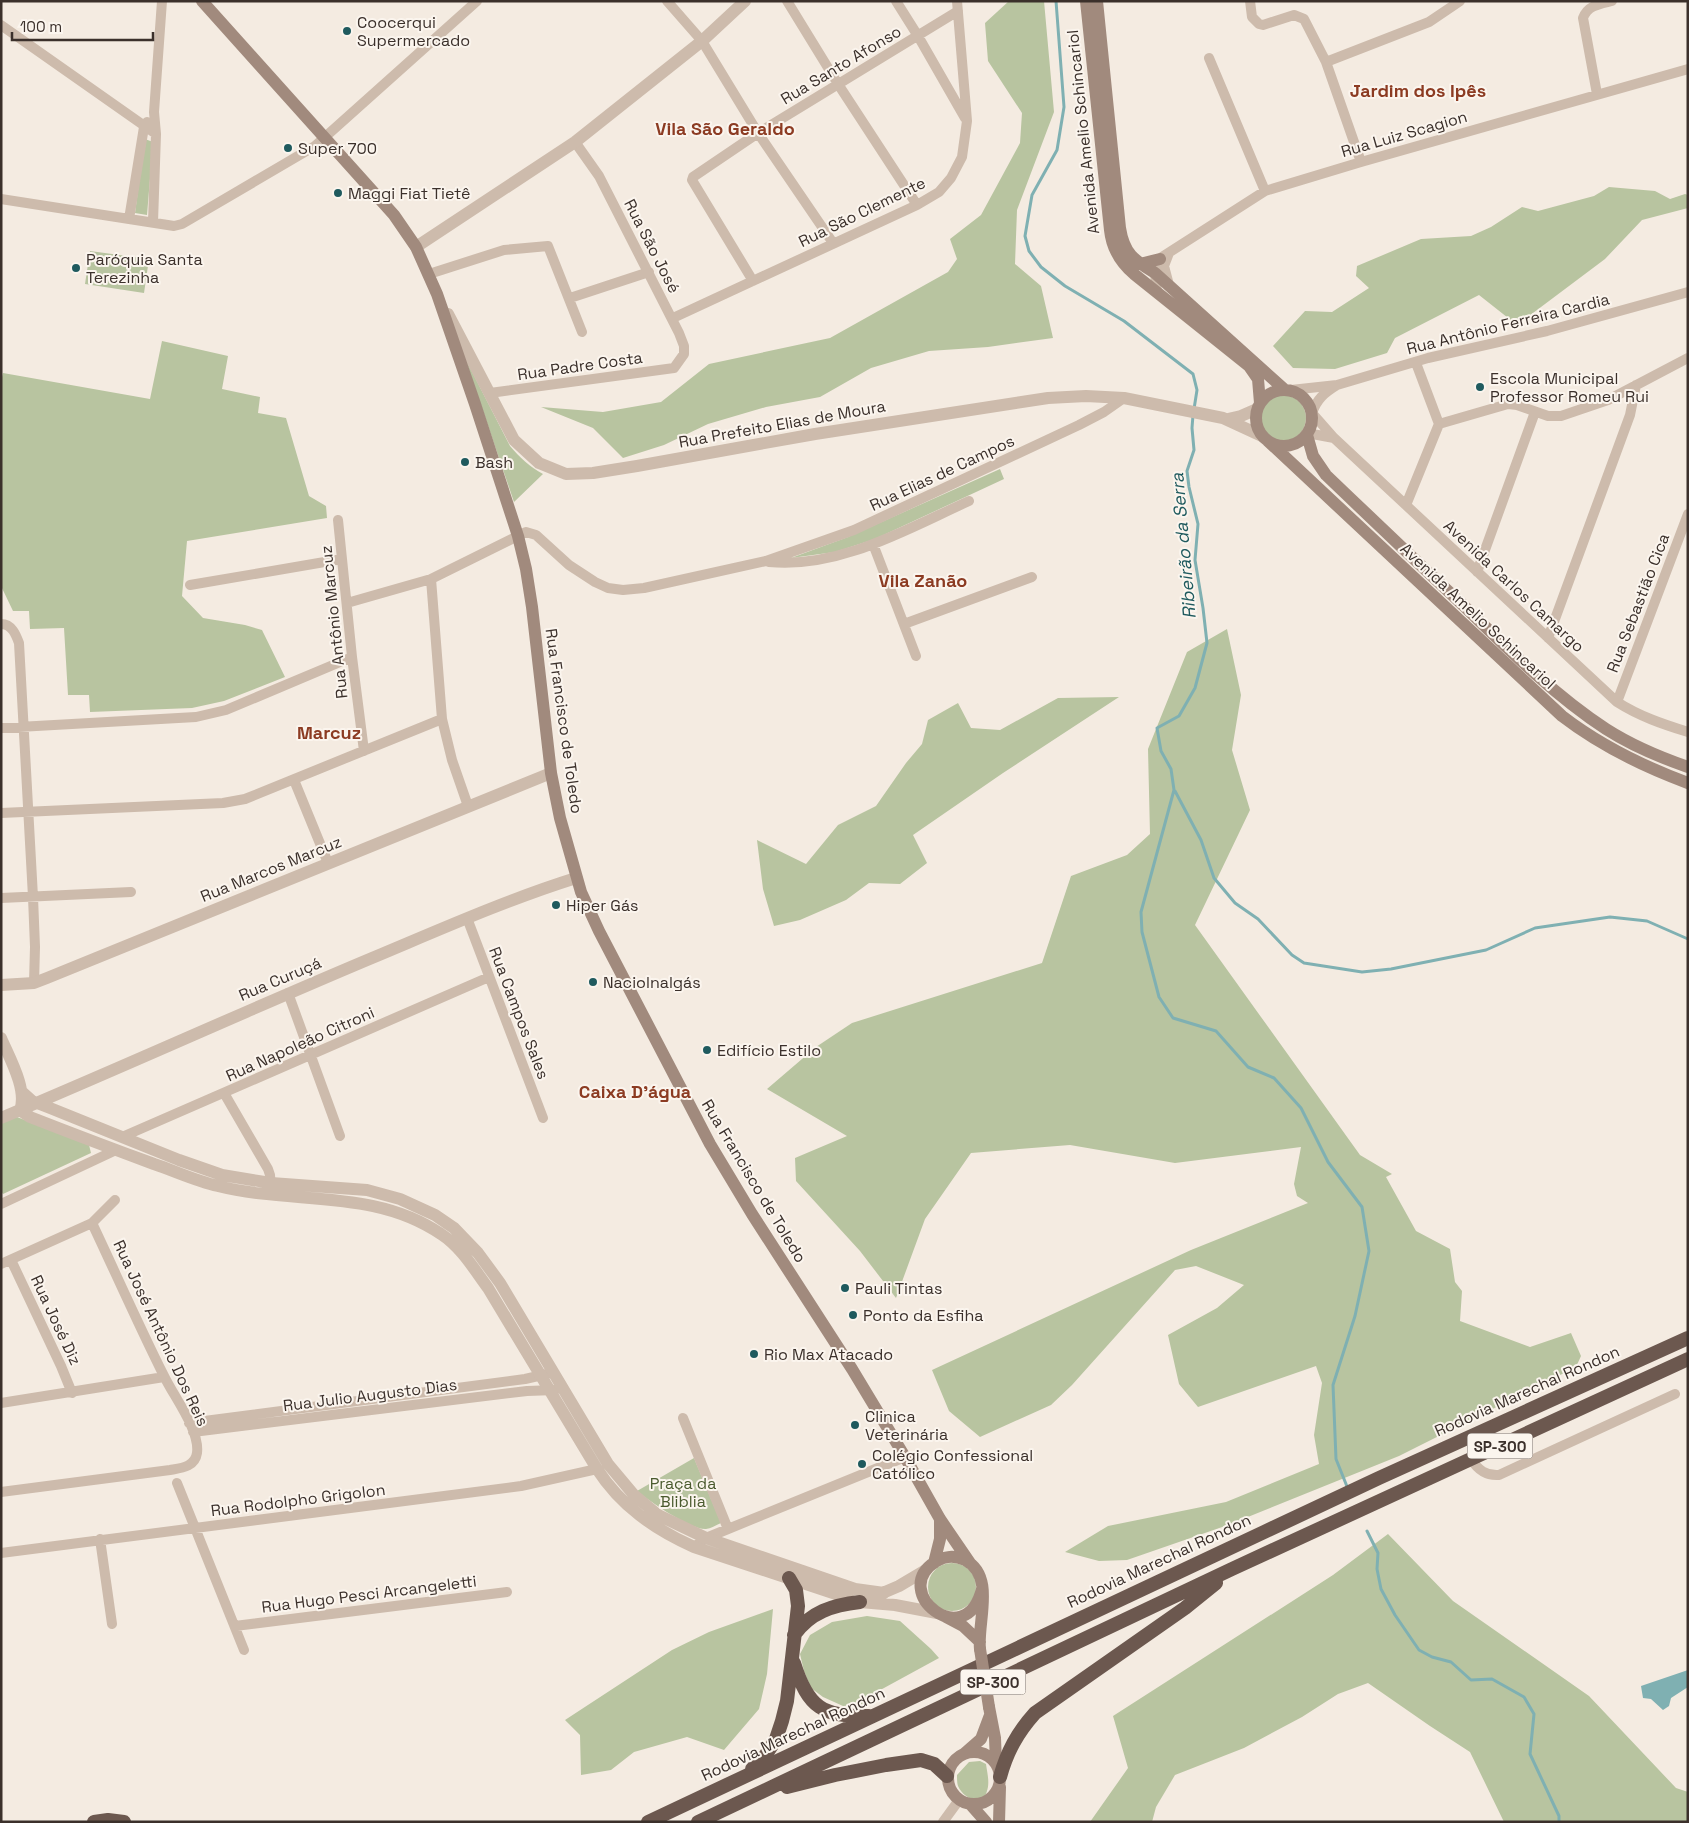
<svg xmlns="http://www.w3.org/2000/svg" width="1689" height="1823" font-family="'Space Grotesk',sans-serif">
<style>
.green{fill:#b8c4a0}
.water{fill:#7fb0b2}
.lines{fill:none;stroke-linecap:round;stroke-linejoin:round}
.stream{stroke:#7fb0b2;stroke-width:3}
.minor{stroke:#cdbbac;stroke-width:10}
.tertiary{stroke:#cdbbac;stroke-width:12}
.secondary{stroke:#a18a7d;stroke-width:12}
.trunk{stroke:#6c584f;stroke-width:14}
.secondary-bridge{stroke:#a18a7d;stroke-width:12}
.poi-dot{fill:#1f5a5e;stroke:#fbf5ee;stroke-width:2}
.labels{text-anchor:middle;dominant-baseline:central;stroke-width:4;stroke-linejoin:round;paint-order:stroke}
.shield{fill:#fbf5ee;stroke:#756b66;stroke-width:1}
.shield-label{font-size:15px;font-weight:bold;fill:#3b302b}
.poi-label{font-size:16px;fill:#3b302b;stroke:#fbf5ee;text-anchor:start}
.street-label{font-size:16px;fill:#3b302b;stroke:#fbf5ee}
.park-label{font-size:16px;fill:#4a5a2e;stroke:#fbf5ee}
.neighbourhood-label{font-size:18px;font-weight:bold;fill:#8c3b22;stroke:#fbf5ee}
.water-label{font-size:18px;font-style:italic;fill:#1f5a5e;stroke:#fbf5ee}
</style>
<rect width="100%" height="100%" fill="#f4ebe1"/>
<path class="green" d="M1009 1H1044L1054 112 1017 210 1015 264 1041 286 1053 338 988 347 929 351 871 368 820 397 766 407 708 424 664 445 623 458 593 428 541 407 603 412 661 402 709 364 830 338 948 272 957 259 950 239 981 215 1020 143 1022 113 988 61 985 23Z
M145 139 153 142 147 215 135 213Z
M1609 187 1655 191 1670 199 1685 194 1688 195V208L1642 220 1605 259 1517 325 1479 295 1395 338 1387 353 1335 369 1293 368 1273 346 1305 311 1332 312 1369 288 1356 276 1357 266 1421 239 1471 236 1491 227 1522 207 1538 211 1594 196Z
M90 251 149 259 144 293 85 284Z
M162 341 228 356 222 389 260 397 258 413 286 418 309 496 326 506 327 518 187 541 182 596 203 618 245 625 262 630 285 677 224 701 192 708 90 712 89 695H68L64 628 30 629 29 611H13L1 586V381L3 373 150 399Z
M465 358 510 446C519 457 530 467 543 474L514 502Z
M1260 418a23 23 0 1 1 46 0a23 23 0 1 1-46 0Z
M1000 469 1004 479 875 539 835 552 791 558 848 537Z
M1227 629 1241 695 1232 750 1250 810 1195 925 1360 1155 1392 1174 1386 1177 1416 1231 1450 1249 1455 1282 1462 1291 1460 1321 1530 1347 1571 1333 1581 1356 1576 1367 1399 1456 1228 1525 1127 1560 1099 1561 1065 1552 1108 1526 1226 1502 1319 1464 1314 1435 1322 1383 1316 1366 1198 1407 1179 1384 1168 1335 1217 1308 1244 1285 1196 1266 1175 1270 1072 1385 1051 1405 980 1437 949 1411 932 1370 1191 1250 1308 1203 1297 1196 1294 1184 1301 1147 1175 1163 1070 1145 971 1153 925 1219 896 1298 860 1251 796 1181 795 1158 847 1136 767 1089 816 1047 852 1023 1042 963 1071 876 1127 855 1150 834 1148 749 1187 652Z
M1119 697 1003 773 913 835 927 863 900 884 869 883 846 900 800 920 774 926 763 889 757 840 806 864 838 825 876 806 906 763 922 744 928 720 958 703 971 728 1000 730 1058 698Z
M17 1117 89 1145 91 1153 3 1194 1 1191V1122Z
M694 1458 721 1523C716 1525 712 1528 706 1529 691 1530 649 1501 637 1491Z
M1388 1534 1453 1601 1589 1696 1676 1788 1688 1792V1822H1504L1470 1752 1430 1726 1368 1683 1338 1694 1302 1717 1244 1748 1175 1775 1156 1807 1152 1822H1090L1128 1768 1113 1716 1333 1575Z
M928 1587a24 24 0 1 1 48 0a24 24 0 1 1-48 0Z
M773 1609 767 1674 759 1709 724 1750 687 1737 634 1752 611 1770 581 1775 580 1735 565 1720 672 1650 709 1632Z
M867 1616 900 1621 931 1649 939 1658 873 1694 861 1705 843 1706 823 1697 811 1688 804 1671 800 1654 810 1635 832 1622Z
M980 1761 986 1764C987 1772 990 1782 987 1791 982 1808 963 1798 958 1786 957 1783 957 1778 957 1775L969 1762Z"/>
<path class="water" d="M1688 1670V1687L1671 1698 1669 1706 1663 1710 1651 1699 1643 1698 1641 1686Z"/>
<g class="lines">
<path class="stream" d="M1056 1 1064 107 1057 150 1032 195 1025 236 1029 251 1041 267 1065 286 1124 321 1193 374 1197 390 1194 409
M1193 415 1192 428 1194 450 1187 471 1189 487 1198 524 1195 560 1203 608 1207 643 1195 688 1179 716 1157 728 1161 751 1171 769 1174 790 1141 912 1142 932 1159 997 1173 1018 1216 1031 1248 1067 1274 1078 1301 1108 1328 1162 1362 1207 1369 1251 1355 1316 1333 1385 1336 1459 1348 1489
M1175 791 1201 840 1214 878 1235 903 1258 919 1292 955 1304 963 1362 972 1391 969 1486 950 1535 928 1610 917 1647 921 1688 939
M1367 1531 1378 1553 1377 1569 1381 1589 1395 1615 1419 1650 1432 1657 1451 1662 1471 1680 1492 1679 1524 1697 1534 1714 1530 1754 1559 1816V1822"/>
<path class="minor" d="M667 1 702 41 758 133 833 243
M787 1 838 84 917 205
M896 1 918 36 965 118
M1250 1 1252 17 1259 24 1263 25 1294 15 1304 19 1326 62 1361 162
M1 25 156 134
M1209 58 1265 191
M1326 62 1429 22 1460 1
M1597 94 1583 18C1588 5 1600 4 1612 1
M1 199 174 226 182 224 315 146 477 1
M129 219 144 127 147 122
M153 222 156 134 154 112 162 1
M1169 253 1164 266 1169 285
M429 274 504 250 548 246 582 332
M753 281 692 180 693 177 758 133 958 11
M1157 292 1155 273 1162 257 1265 191 1361 162 1688 69
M570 298 649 272
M673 318 917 205 939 192 951 178 962 157 967 121 957 1
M1337 385C1324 393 1317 399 1312 413L1334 438 1617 702C1639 716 1662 724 1688 732
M1291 390 1337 385 1428 358 1547 331 1688 292
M490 393 674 368 684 354V346L679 333 599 176 575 142
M1439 424 1508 404 1517 405 1548 416H1561L1608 400 1688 358
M1307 433 1334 438
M1406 505 1439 424 1416 363
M338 520 352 657 364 751
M873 544 916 656
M769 562C839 569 907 529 969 501
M1477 572 1535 412
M431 579 442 719 452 760 468 806
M190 585 342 559
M347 603 431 579 526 532 536 535 569 565 595 582 608 588 623 590 644 588 766 561 854 530 1079 425 1104 412 1124 398
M1 624C12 624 16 635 19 643L33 897 35 947 34 983
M904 624 1032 577
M1548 638 1630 415 1636 385
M1617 702 1688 514
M1 728 196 717 226 710 352 657
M294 780 328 863
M1 813 223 803 245 799 442 719
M1 898 131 892
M467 918 543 1118
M288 993 340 1136
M224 1093 268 1169 270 1175 271 1189
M122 1137 489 977
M1 1204 116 1150
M11 1260 61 1366 72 1393
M1 1264 92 1223 115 1200
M1 1403 164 1377
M683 1418 728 1529
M189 1423 525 1379 547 1374
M193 1432 527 1391 555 1390
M1471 1459C1478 1470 1486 1476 1499 1475L1675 1394
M177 1483 244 1650
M1 1492 170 1470C181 1468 195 1467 197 1453 200 1430 174 1397 164 1376 139 1326 116 1274 92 1223
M100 1539 112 1624
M694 1547 706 1538 728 1529 905 1457
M1 1553 521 1486 597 1469
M235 1626 507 1592
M943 1822 959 1800"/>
<path class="tertiary" d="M416 247 575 142 702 41 745 1
M448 314 514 440 539 463 566 474 593 473 637 466 815 434 1048 398 1086 396 1124 398 1223 418 1262 436
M1228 419 1241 416 1257 409
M1 985 34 983 47 978 551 773
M1 1038C9 1057 28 1090 20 1110L30 1117C71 1133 113 1149 154 1164 175 1171 196 1181 218 1186 293 1205 374 1188 441 1234 461 1247 474 1269 488 1288L597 1469C621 1506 654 1529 694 1547L842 1596 856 1603
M22 1092 32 1101 50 1108 179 1160 222 1175 271 1183 367 1190 400 1199 435 1215 454 1228 478 1253 500 1283 608 1464 634 1495 658 1515 706 1538 855 1589 884 1593
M1 1118C125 1066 248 1010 372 958 439 930 506 900 576 878
M878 1595 899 1586 926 1570
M860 1602 895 1605 937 1613"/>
<path class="secondary" d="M202 1 394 215 416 247 437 294 475 404 518 536 526 569 532 607 551 773 560 818 581 892 599 931 710 1144 752 1214 852 1369 905 1457 940 1519 970 1563
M1086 1 1110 230C1112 249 1120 262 1134 274L1249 366 1258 379 1260 403
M1097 1 1120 228C1124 254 1134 260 1155 273L1285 390
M1140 264 1160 259
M1256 418a28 28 0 1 1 56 0a28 28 0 1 1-56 0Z
M1307 435 1313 456 1326 475C1371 518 1417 562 1463 605 1507 648 1554 695 1606 729 1631 745 1659 757 1688 767
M1268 441 1562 716C1601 746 1642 766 1688 783
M934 1563 940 1539V1519
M946 1617 963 1626 980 1642
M980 1649C977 1622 996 1576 965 1560 955 1555 944 1556 935 1562 889 1592 966 1654 982 1589
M989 1707 995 1738 996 1763
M948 1778a26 26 0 1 1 52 0a26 26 0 1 1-52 0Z
M965 1753 981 1739 990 1715
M971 1805 986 1822
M999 1822 1000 1787"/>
<path class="trunk" d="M794 1635C810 1612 833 1605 860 1602
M794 1663C808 1708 823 1717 869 1716
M752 1769 765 1756 776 1739 782 1721 787 1701 798 1606 796 1590 789 1578
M1000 1777C1007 1752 1017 1733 1035 1713L1185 1608 1216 1583
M787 1787 835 1775 886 1765 921 1760 934 1764 947 1776
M94 1822 108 1820 124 1822
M648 1822 1379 1478 1688 1338
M698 1822 1232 1569 1688 1359"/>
<path class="secondary-bridge" d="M980 1649 989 1707"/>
</g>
<g class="poi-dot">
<circle cx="347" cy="31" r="5"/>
<circle cx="288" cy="148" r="5"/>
<circle cx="338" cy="193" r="5"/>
<circle cx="76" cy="268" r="5"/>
<circle cx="1480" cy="387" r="5"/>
<circle cx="465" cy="462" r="5"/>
<circle cx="556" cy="905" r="5"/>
<circle cx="593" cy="982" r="5"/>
<circle cx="707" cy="1050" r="5"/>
<circle cx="845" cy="1288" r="5"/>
<circle cx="853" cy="1315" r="5"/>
<circle cx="754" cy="1354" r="5"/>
<circle cx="855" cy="1425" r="5"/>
<circle cx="862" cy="1464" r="5"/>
</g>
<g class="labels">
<g class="shield">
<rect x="1467.5" y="1433.5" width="65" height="25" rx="4"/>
<rect x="960.5" y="1669.5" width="65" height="25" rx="4"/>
</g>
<g class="shield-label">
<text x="1500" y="1446">SP-300</text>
<text x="993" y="1682">SP-300</text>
</g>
<g class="poi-label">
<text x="357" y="22">Coocerqui<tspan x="357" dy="18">Supermercado</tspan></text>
<text x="298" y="148">Super 700</text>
<text x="348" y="193">Maggi Fiat Tietê</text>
<text x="86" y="259">Paróquia Santa<tspan x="86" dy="18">Terezinha</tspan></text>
<text x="1490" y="378">Escola Municipal<tspan x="1490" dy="18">Professor Romeu Rui</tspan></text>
<text x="475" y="462">Bash</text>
<text x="566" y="905">Hiper Gás</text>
<text x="603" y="982">Naciolnalgás</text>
<text x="717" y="1050">Edifício Estilo</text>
<text x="855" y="1288">Pauli Tintas</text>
<text x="863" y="1315">Ponto da Esfiha</text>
<text x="764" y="1354">Rio Max Atacado</text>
<text x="865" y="1416">Clinica<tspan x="865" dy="18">Veterinária</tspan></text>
<text x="872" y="1455">Colégio Confessional<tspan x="872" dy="18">Católico</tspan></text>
</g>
<g class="street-label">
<text transform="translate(841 65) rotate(-31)">Rua Santo Afonso</text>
<text transform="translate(1083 132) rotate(-96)">Avenida Amelio Schincariol</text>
<text transform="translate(1404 134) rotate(-16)">Rua Luiz Scagion</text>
<text transform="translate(862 212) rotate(-26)">Rua São Clemente</text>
<text transform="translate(652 246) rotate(63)">Rua São José</text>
<text transform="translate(1508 324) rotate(-14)">Rua Antônio Ferreira Cardia</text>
<text transform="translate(580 366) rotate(-8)">Rua Padre Costa</text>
<text transform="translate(782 424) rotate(-10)">Rua Prefeito Elias de Moura</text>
<text transform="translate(942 473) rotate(-25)">Rua Elias de Campos</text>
<text transform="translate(1514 586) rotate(43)">Avenida Carlos Camargo</text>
<text transform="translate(1638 603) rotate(-69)">Rua Sebastião Cica</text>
<text transform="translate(1478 616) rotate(43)">Avenida Amelio Schincariol</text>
<text transform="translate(334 622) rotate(-96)">Rua Antônio Marcuz</text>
<text transform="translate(564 721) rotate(82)">Rua Francisco de Toledo</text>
<text transform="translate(271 869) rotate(-22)">Rua Marcos Marcuz</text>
<text transform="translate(280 979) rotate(-23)">Rua Curuçá</text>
<text transform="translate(519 1013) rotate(69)">Rua Campos Sales</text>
<text transform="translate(300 1044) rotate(-24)">Rua Napoleão Citroni</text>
<text transform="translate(754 1181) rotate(59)">Rua Francisco de Toledo</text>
<text transform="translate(56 1320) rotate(65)">Rua José Diz</text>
<text transform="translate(161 1333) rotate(65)">Rua José Antônio Dos Reis</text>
<text transform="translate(1527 1391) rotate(-24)">Rodovia Marechal Rondon</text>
<text transform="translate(370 1395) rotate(-7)">Rua Julio Augusto Dias</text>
<text transform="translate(298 1500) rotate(-7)">Rua Rodolpho Grigolon</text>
<text transform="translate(1159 1561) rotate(-25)">Rodovia Marechal Rondon</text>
<text transform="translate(369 1594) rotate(-7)">Rua Hugo Pesci Arcangeletti</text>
<text transform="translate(793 1734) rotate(-25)">Rodovia Marechal Rondon</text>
</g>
<g class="park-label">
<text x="683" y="1483">Praça da<tspan x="683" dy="18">Bliblia</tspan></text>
</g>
<g class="neighbourhood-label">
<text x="1418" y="90">Jardim dos Ipês</text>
<text x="725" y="128">Vila São Geraldo</text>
<text x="923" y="580">Vila Zanão</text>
<text x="329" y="732">Marcuz</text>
<text x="635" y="1091">Caixa D'água</text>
</g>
<g class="water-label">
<text transform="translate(1183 546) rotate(-95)">Ribeirão da Serra</text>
</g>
</g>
<rect width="1689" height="1823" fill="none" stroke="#3b302b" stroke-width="5"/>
<path d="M12 32v8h141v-8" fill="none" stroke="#3b302b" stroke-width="2.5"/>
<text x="20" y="32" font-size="15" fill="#3b302b" stroke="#fbf5ee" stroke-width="4" paint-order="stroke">100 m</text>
</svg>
